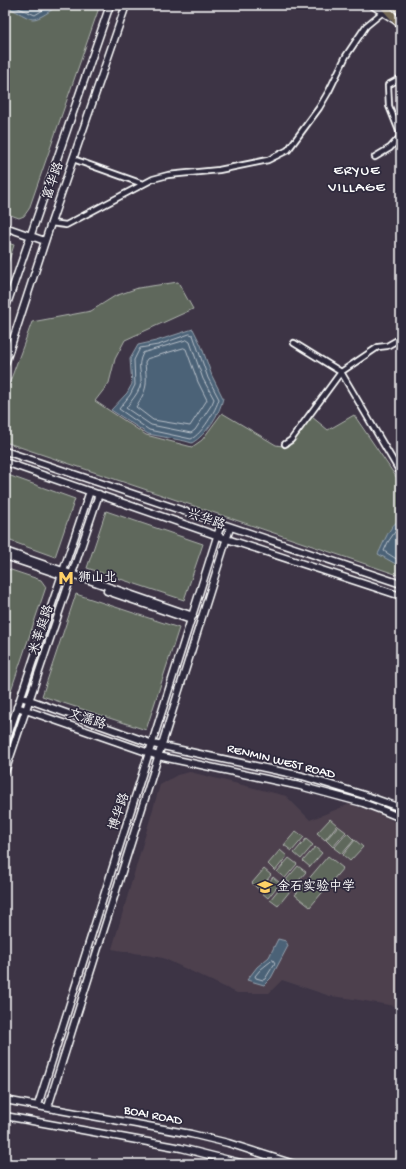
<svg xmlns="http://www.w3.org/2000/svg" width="406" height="1169" font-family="'Gochi Hand','LXGW WenKai TC',sans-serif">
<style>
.built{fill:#4d404e}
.green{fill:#5f685c;stroke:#afb4ae}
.water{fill:#4c6277;stroke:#94a1ad}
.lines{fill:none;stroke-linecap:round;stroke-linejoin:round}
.shore{stroke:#b7c0c9;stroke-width:1}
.street-casing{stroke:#fff;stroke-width:8}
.secondary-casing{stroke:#fff;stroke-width:9}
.primary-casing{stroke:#fff;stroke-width:10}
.street{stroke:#2f2a3d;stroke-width:4.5}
.secondary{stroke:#2f2a3d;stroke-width:6}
.primary{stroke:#756a55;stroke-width:7}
.labels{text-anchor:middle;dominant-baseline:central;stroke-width:3.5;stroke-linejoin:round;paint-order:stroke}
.street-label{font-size:13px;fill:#fff;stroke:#2f2a3d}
.poi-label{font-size:13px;fill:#fff;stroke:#2f2a3d;text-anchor:start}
.quarter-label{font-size:15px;letter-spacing:1px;fill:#fff;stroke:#2f2a3d}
</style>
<rect width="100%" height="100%" fill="#3d3445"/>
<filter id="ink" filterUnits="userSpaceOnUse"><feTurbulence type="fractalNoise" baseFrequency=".025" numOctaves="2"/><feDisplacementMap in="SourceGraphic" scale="8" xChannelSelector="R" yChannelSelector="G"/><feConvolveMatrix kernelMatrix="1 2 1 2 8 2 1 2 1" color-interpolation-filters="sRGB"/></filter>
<g filter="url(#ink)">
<path class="built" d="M190 772 286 796 310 820 350 804 379 814 401 825V1007L347 998 330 996 282 980 269 993H237L163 958 112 949 160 785 177 775Z"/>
<path class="green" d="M5 5H100L29 209 24 216 19 218 5 213Z
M5 242 14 245 5 273Z
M178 282 193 309 125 340 115 359 109 383 95 401 146 435 192 447 202 440 222 413 276 445 288 447 312 417 328 430 354 415 401 484V576L5 442V395L32 322 91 311 115 296 138 288Z
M5 474 75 499 55 557 5 539Z
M106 511 203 544 184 600 87 568Z
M5 568 41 580 46 587 5 708Z
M76 594 179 628 146 730 42 696Z
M330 819 337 825 325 840 317 833Z
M338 826 346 832 333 847 326 840Z
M296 831 304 837 292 851 284 845Z
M347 833 354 840 342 854 334 848Z
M306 839 313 845 301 859 294 853Z
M355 840 363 847 350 861 343 855Z
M315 847 322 853 310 867 303 861Z
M280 850 287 856 275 871 268 864Z
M328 856 343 868 310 907 295 895Z
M289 858 297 864 285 878 277 872Z
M298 866 306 872 294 886 286 880Z
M264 869 271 875 259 890 252 883Z
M273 877 280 883 268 898 261 892Z
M282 885 290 891 278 906 270 900Z"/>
<path class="water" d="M11 5H58C53 9 39 20 32 19 25 17 18 12 11 9Z
M193 329 201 345 212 376 223 398C220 414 206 435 192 443L185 441 148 434 111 410 127 393 132 384 130 359 138 345 156 341Z
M401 519V567L378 554C384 543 389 525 401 519Z
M278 939 286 941 288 946 271 978 264 985 247 980 257 967 269 957Z"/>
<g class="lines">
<path class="shore" d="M15 5 16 7 35 15 51 5
M190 334 193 335 208 378 219 399C216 410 202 434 191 439L149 430 119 409 130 395 135 385 134 360 140 348 158 345Z
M187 340 190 342 203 379 214 399 212 404 195 430 191 433 151 425 126 408C131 401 137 395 140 387 144 374 135 368 143 353Z
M184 348 186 349 198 382 207 400 190 426 153 420 136 407C148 387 147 386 145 362L147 359Z
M401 523 388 542 384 551 401 562
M273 960 275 963 265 979 263 980 256 978 255 976 260 970Z"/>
<g class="street-casing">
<path id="street" d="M375 157 390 148 400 137 399 131 389 106 388 85 401 78
M73 159 143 184
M51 223 66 225 153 179 168 175 219 170 268 160 288 150 319 108 329 91 346 56 366 26 383 12
M401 338 387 346 378 347 341 372 401 474
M285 444 291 440 341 372 294 343"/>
</g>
<g class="secondary-casing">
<path id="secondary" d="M372 5 401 24
M5 227 45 241
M5 310 110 5
M5 364 51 223 126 5
M5 451 401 584
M5 462 227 539 401 596
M5 551 193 616
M5 556 64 576
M107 591 191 620
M21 697 153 744 302 776 364 795 401 808
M17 707 158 756 300 786 363 803 384 811 401 818
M5 744 90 491
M5 772 99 494
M5 1100 191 1134 228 1143 294 1164
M38 1105 221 524
M48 1107 230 528
M5 1116 181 1148 245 1164"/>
</g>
<g class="primary-casing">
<path id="primary" d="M383 5 398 22
M392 5 401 11"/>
</g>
<use href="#street" class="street"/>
<use href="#secondary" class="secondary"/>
<use href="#primary" class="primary"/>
</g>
</g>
<defs>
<g id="metro-bare" transform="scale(1.2)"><path d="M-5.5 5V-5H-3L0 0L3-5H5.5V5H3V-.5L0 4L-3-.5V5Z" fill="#ffd166" stroke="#2f2a3d" stroke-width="2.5" paint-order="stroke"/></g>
<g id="school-bare" transform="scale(1.2)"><path d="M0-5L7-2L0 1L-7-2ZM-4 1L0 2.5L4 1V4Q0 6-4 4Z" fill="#ffd166" stroke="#2f2a3d" stroke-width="2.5" paint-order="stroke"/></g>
</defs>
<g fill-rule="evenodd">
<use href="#metro-bare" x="66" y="578"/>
<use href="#school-bare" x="265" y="887"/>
</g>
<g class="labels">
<g class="street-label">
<text transform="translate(54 181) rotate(-71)">富华路</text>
<text transform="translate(206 520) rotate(20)">兴华路</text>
<text transform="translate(42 630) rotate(-71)">米莘庭路</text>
<text transform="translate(87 720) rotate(19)">文濡路</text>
<text transform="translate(281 762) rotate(14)">RENMIN WEST ROAD</text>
<text transform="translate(120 812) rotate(-72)">博华路</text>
<text transform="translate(153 1116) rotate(11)">BOAI ROAD</text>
</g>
<g class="poi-label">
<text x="78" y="578">狮山北</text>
<text x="277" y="887">金石实验中学</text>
</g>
<g class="quarter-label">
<text x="357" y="171">ERYUE<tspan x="357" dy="17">VILLAGE</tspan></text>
</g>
</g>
<rect width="406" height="1169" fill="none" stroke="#2f2a3d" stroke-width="20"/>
<rect x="10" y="10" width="386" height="1149" fill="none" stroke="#fff" stroke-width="1.5" filter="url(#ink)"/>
</svg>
